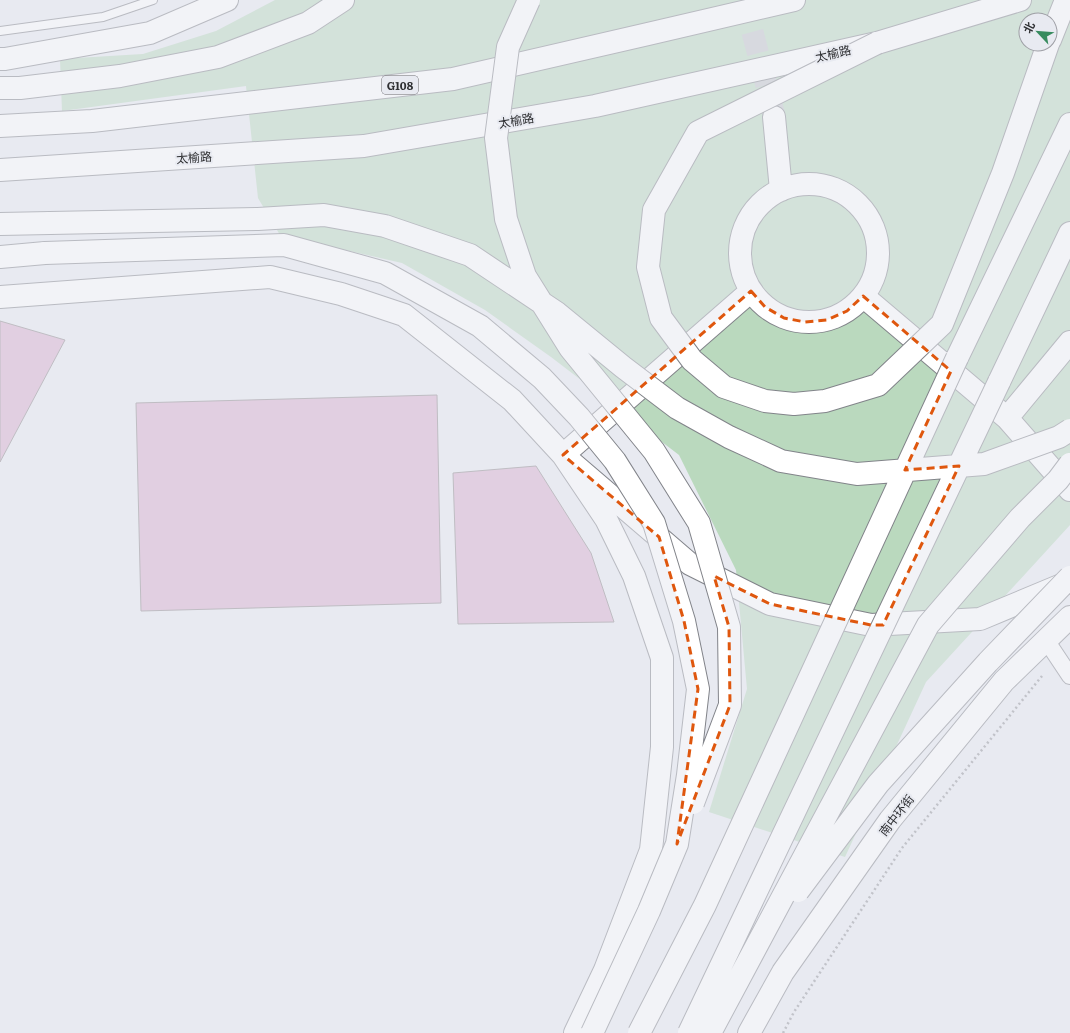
<svg xmlns="http://www.w3.org/2000/svg" width="1070" height="1033" font-family="Literata,'Noto Sans SC',serif">
<style>
.green{fill:#bad9be;fill-rule:evenodd}
.building{fill:#dab0ce;stroke:#8e888c}
.lines{fill:none;stroke-linecap:round;stroke-linejoin:round}
.secondary-tunnel{stroke:#c3c5cb;stroke-width:22;stroke-dasharray:22 11;stroke-linecap:butt}
.lane-casing{stroke:#82848a;stroke-width:10}
.street-casing{stroke:#82848a;stroke-width:18}
.secondary-casing{stroke:#82848a;stroke-width:24}
.primary-casing{stroke:#82848a;stroke-width:24}
.highway-casing{stroke:#82848a;stroke-width:24}
.path{stroke:#939499;stroke-width:2.5;stroke-dasharray:2 3;stroke-linecap:butt}
.lane{stroke:#fff;stroke-width:8}
.street{stroke:#fff;stroke-width:16}
.secondary{stroke:#fff;stroke-width:22}
.primary{stroke:#fff;stroke-width:22}
.highway{stroke:#fff;stroke-width:22}
.highway-bridge-casing{stroke:#82848a;stroke-width:24;stroke-linecap:butt}
.highway-bridge{stroke:#fff;stroke-width:22}
.marked{fill:none;stroke:#df570e;stroke-width:3;stroke-dasharray:8 5;stroke-linejoin:round}
.labels{text-anchor:middle;dominant-baseline:central;stroke-width:4;stroke-linejoin:round;paint-order:stroke}
.shield{fill:#e8eaf1;stroke:#66676b;stroke-width:1}
.shield-label{font-size:11px;font-weight:bold;fill:#2e2f32}
.street-label{font-size:12px;fill:#2e2f32;stroke:#e8eaf1}
</style>
<rect width="100%" height="100%" fill="#e8eaf1"/>
<path class="green" d="M275 0H1070V525L926 682 845 857 709 812 747 689 736 570 679 455 551 357 485 310 402 263 280 235 258 198 246 86 62 111 60 59 143 54 216 31ZM1026 20H1050V44H1026Z"/>
<path class="building" d="M0 321 65 340 0 462Z
M437 395 441 603 141 611 136 403Z
M536 466 591 553 614 622 458 624 453 473Z"/>
<g class="lines">
<path class="secondary-tunnel" d="M744 0 774 114"/>
<g class="lane-casing">
<path id="lane" d="M0 31 103 17 153 0"/>
</g>
<g class="street-casing">
<path id="street" d="M1046 640 1070 676"/>
</g>
<g class="secondary-casing">
<path id="secondary" d="M0 59H5L150 33 227 0
M774 117 781 190
M740 253a69 69 0 1 1 138 0a69 69 0 1 1-138 0Z
M751 291 563 455 690 564 770 604 871 625 980 619 1064 584
M863 296 1007 418 1070 490
M0 297 270 277 341 294 404 315 512 400 563 455 606 519 634 576 662 658V747L651 850 605 970 575 1033
M1007 418 1070 342"/>
</g>
<g class="primary-casing">
<path id="primary" d="M749 1033 783 972 890 820 1004 681 1070 617"/>
</g>
<g class="highway-casing">
<path id="highway" d="M1050 40 1066 0
M0 88H20L120 76 218 57 308 23 343 0
M0 126 92 121 453 79 648 34 794 0
M0 170 364 146 595 106 877 43 1020 0
M0 224 50 223
M0 257 45 253
M957 358 1070 124
M999 382 1070 233"/>
</g>
<path class="path" d="M783 1033 794 1012 902 848 1042 676"/>
<use href="#lane" class="lane"/>
<use href="#street" class="street"/>
<use href="#secondary" class="secondary"/>
<use href="#primary" class="primary"/>
<use href="#highway" class="highway"/>
<g class="highway-bridge-casing">
<path id="highway-bridge" d="M529 0 508 47 496 138 506 219 525 276 570 348 654 451 699 523 729 627 730 705 693 803
M877 43 698 132 654 210 648 267 661 318 692 360 724 387 765 401 794 404 825 401 878 385 942 324 1003 173 1048 44
M50 223 258 219 324 215 385 226 470 255 557 313 623 367 677 408 729 437 781 461 857 474 984 464 1059 437 1070 430
M45 253 284 245 385 273 480 326 542 378 579 417 615 461 654 523 684 621 698 689 688 775 677 844 649 911 592 1033
M798 891 878 784 988 662 1070 577
M639 1033 705 905 957 358
M689 1033 999 382
M710 1033 928 625 1020 518 1058 480 1070 464"/>
</g>
<use href="#highway-bridge" class="highway-bridge"/>
</g>
<path d="M0 0H1070V1033H0ZM751 291 765 307 784 318 805 322 827 320 847 311 863 296 951 371 905 470 959 466 883 625H871L770 604 714 576 729 627 730 705 677 844 698 689 684 621 659 537 563 455Z" fill="#e8eaf1" fill-opacity=".55" fill-rule="evenodd"/>
<path class="marked" d="M751 291 765 307 784 318 805 322 827 320 847 311 863 296 951 371 905 470 959 466 883 625H871L770 604 714 576 729 627 730 705 677 844 698 689 684 621 659 537 563 455Z"/>
<g class="labels">
<rect class="shield" x="382" y="76" width="36" height="18" rx="3"/>
<g class="shield-label">
<text x="400" y="85">G108</text>
</g>
<g class="street-label">
<text transform="translate(833 53) rotate(-13)">太榆路</text>
<text transform="translate(516 120) rotate(-10)">太榆路</text>
<text transform="translate(194 157) rotate(-4)">太榆路</text>
<text transform="translate(896 815) rotate(-52)">南中环街</text>
</g>
</g>
<g transform="translate(1038 32) rotate(296)"><circle r="19" fill="#e8eaf1" stroke="#9e9fa5"/>
<path d="M0-3L7 15L0 10L-7 15Z" fill="#378b5e"/>
<text y="-6" font-size="11" font-weight="bold" text-anchor="middle" fill="#2e2f32">北</text>
</g>
</svg>
